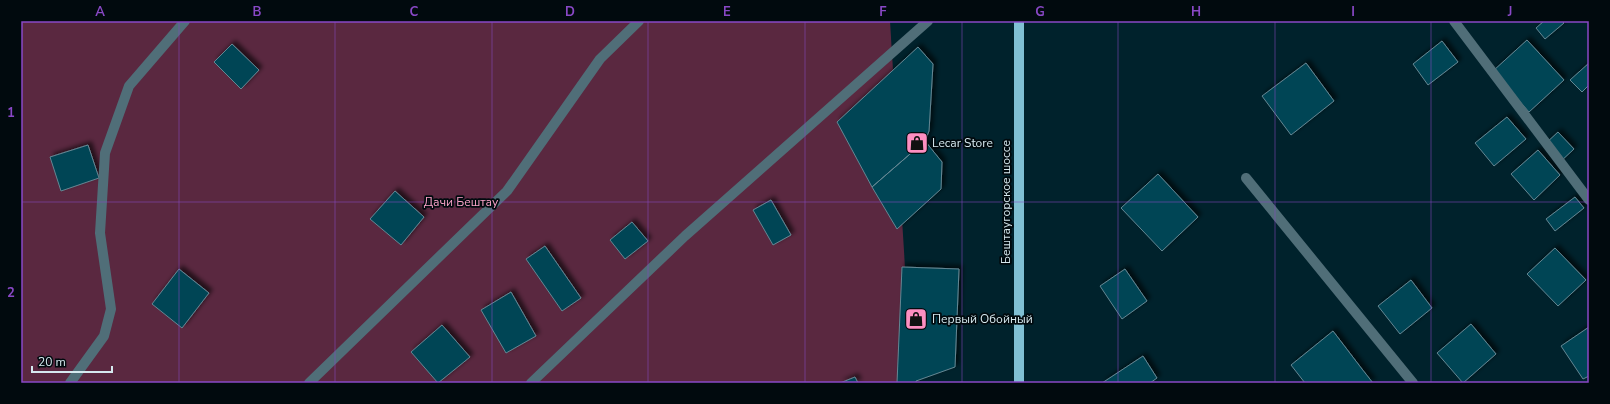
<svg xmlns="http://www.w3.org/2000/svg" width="1610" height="404" font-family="'Nunito Sans',sans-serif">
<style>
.green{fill:#5a2840}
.building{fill:#045;stroke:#648793;filter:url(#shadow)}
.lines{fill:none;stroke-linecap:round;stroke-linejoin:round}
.minor{stroke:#506e78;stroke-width:10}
.major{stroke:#80c0d4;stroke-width:10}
.grid{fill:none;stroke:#8948c6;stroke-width:1;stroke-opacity:0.55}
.labels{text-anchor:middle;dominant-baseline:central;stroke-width:3.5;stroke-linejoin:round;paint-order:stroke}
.poi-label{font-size:12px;fill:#d6e9ef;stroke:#010a0e;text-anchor:start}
.park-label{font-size:12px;fill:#fba3c9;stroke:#010a0e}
.street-label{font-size:12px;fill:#d6e9ef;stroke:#010a0e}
.neatline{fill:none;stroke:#8948c6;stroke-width:1.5}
.grid-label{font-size:13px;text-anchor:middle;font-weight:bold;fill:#8948c6}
</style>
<defs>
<filter id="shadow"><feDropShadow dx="3.5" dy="-3.5" stdDeviation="2" flood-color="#0009"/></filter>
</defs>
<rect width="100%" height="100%" fill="#00222c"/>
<path class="green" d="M21 21H890L912 383H21Z"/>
<path class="building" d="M1544 21H1562L1564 23 1545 39 1536 28Z
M1527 40 1564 80 1529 112 1493 71Z
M1442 41 1458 62 1428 85 1413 64Z
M232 44 259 70 241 89 214 62Z
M918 47 933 64 929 131 925 141 872 187 837 122Z
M1306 63 1334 101 1291 135 1262 96Z
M1589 63V85L1582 92 1570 80Z
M1507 117 1526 139 1494 166 1475 143Z
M1558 132 1574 149 1560 162 1544 145Z
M925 141 942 162 941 189 897 229 872 187Z
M88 145 99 178 61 191 50 157Z
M1538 150 1560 175 1534 200 1511 174Z
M1158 174 1198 217 1162 251 1121 208Z
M395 191 424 217 401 245 370 219Z
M1575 197 1584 208 1555 231 1546 219Z
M771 200 791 235 773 245 753 210Z
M632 222 648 241 625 259 610 240Z
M545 246 581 298 562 311 526 259Z
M1555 248 1586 280 1558 306 1527 274Z
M902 267 959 269 955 367 916 381V383H897Z
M179 269 209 293 182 328 152 304Z
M1125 269 1147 301 1122 319 1100 286Z
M1411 280 1432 308 1400 334 1378 306Z
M511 292 536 336 506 353 481 310Z
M1471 324 1496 354 1463 383 1437 353Z
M442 325 470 357 438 383 411 352Z
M1589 327V376L1583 379 1561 346Z
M1333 331 1362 369 1373 383H1305L1291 365Z
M1143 356 1157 378 1150 383H1102Z
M855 377 858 383H840Z"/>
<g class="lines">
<path class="minor" d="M1454 21 1589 200
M1246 178 1413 383
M70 383 104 336 111 309 100 233 105 153 129 86 185 21
M309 383 507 191 600 59 639 21
M531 383 685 236 928 21"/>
<path class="major" d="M1019 383V21"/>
</g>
<path class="grid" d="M179 21V383M335 21V383M492 21V383M648 21V383M805 21V383M962 21V383M1118 21V383M1275 21V383M1431 21V383M21 202H1589"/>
<defs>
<g id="shop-square" transform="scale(1.15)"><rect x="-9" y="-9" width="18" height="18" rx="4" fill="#fd8fc1" stroke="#010a0e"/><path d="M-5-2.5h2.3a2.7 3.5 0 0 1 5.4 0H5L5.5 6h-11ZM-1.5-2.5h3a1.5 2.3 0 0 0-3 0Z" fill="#111"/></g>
</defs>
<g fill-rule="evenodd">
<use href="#shop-square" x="917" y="143"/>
<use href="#shop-square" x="916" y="319"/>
</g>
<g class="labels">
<g class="poi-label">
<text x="932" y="143">Lecar Store</text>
<text x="932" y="319">Первый Обойный</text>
</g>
<g class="park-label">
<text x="461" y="202">Дачи Бештау</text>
</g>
<g class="street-label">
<text transform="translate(1006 202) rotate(-90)">Бештаугорское шоссе</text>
</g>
</g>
<rect width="1610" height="404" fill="none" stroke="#010a0e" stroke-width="44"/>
<path d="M32 366v6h80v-6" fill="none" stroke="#d6e9ef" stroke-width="2"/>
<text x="38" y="366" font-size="12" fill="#d6e9ef" stroke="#010a0e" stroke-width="3" paint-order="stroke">20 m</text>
<rect x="22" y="22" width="1566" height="360" class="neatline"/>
<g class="grid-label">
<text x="100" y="16">A</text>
<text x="257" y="16">B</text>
<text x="414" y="16">C</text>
<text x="570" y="16">D</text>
<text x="727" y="16">E</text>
<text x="883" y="16">F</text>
<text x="1040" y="16">G</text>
<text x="1196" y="16">H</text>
<text x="1353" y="16">I</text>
<text x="1510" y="16">J</text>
<text x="11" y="117">1</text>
<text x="11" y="297">2</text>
</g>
</svg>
